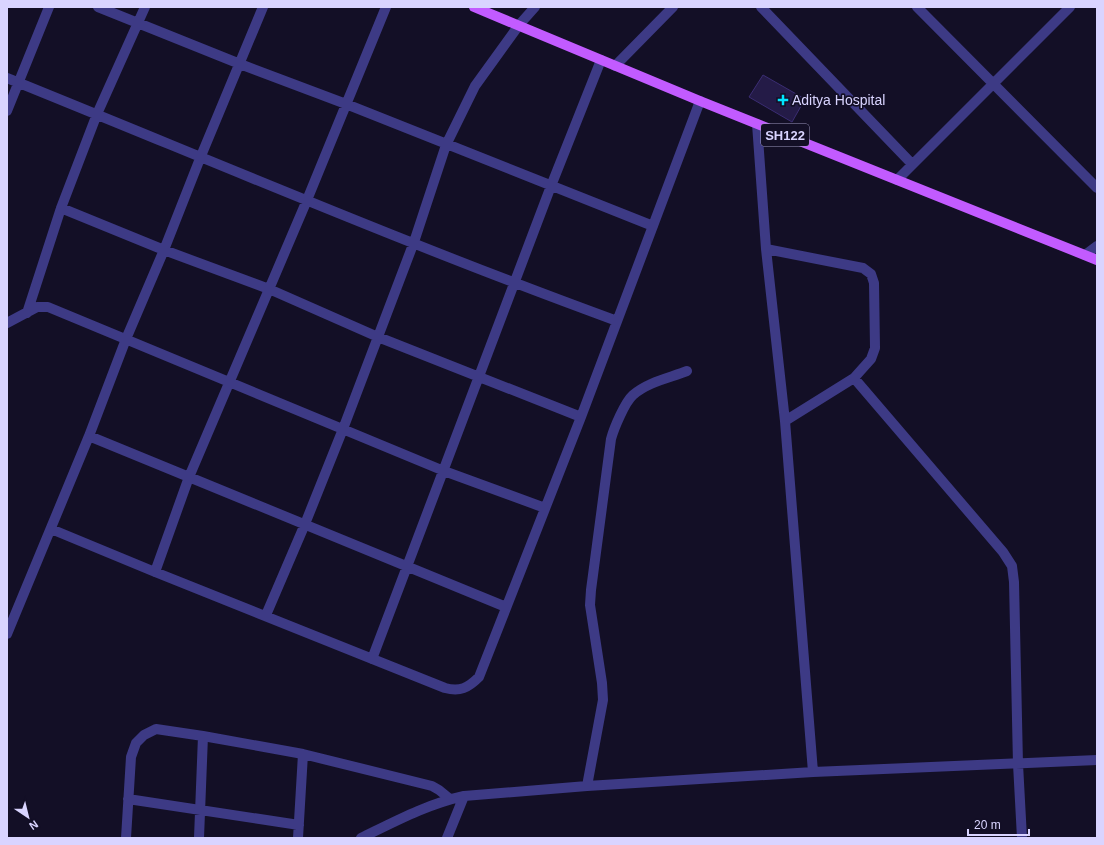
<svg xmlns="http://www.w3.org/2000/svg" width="1104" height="845" font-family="Helvetica,sans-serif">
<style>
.building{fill:#241b47;stroke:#3b2d73}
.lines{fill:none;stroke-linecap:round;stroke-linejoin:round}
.minor{stroke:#3d3a85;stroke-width:10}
.major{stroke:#c25bff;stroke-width:10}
.poi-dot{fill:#00e5ff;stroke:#130f26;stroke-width:1.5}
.labels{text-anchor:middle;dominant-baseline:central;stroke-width:3.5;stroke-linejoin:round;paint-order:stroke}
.shield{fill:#130f26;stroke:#9e99be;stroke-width:1}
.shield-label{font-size:13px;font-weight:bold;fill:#d9d4ff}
.poi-label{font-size:14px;fill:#d9d4ff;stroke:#130f26;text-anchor:start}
</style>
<rect width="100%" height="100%" fill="#130f26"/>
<path class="building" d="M763 75 805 99 792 122 749 97Z"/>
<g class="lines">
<path class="minor" d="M98 7 240 64 346 104 653 226
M761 7 912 164
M917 7 1097 188
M615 66 673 7
M7 78C210 160 411 246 617 321
M7 111 49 7
M757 124 766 249 785 421 813 772
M897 180 1070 7
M61 208 164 250 269 289 378 337 581 417
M766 249 863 268 871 274 874 283 875 348 871 359 854 378 785 421
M1085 255 1097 246
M27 313 61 208 97 114 145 7
M7 323 37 307H48L444 471 545 508
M854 378 1003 552 1012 566 1014 582 1018 764 1022 838
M89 436 506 607
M51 529 155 572 445 688C460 692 468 688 479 677L581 417 700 101
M155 572 189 477 307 200 386 7
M266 615 305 524 343 429 414 242 446 145 475 86 519 25 535 7
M7 634 89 436 126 339 164 250 201 156 263 7
M372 659 551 186 601 60
M587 786 603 700 602 683 590 605 591 590 611 439C614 428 625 402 633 395 648 382 669 378 687 371
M128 799 299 825
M126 838 131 757 136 743 144 735 156 729 203 736 303 754 432 786 439 790 450 799
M199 838 203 736
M298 838 303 754
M361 838C394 822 427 804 464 796L587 786 813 772 1097 760
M447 838 464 796"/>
<path class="major" d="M474 7 700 101 1097 260"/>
</g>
<path class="poi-dot" d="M781 94h4v4h4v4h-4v4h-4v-4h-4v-4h4z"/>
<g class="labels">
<rect class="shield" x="761" y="124" width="48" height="22" rx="3"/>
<g class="shield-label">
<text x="785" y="135">SH122</text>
</g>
<g class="poi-label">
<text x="792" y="100">Aditya Hospital</text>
</g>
</g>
<rect width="1104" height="845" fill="none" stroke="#d9d4ff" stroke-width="16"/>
<g transform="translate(28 817) rotate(145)" stroke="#130f26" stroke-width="3" paint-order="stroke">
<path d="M0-3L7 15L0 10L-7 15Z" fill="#d9d4ff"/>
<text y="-6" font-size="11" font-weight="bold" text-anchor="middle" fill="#d9d4ff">N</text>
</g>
<path d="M968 829v6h61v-6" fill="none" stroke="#d9d4ff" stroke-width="2"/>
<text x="974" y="829" font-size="12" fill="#d9d4ff" stroke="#130f26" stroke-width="3" paint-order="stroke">20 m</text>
</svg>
